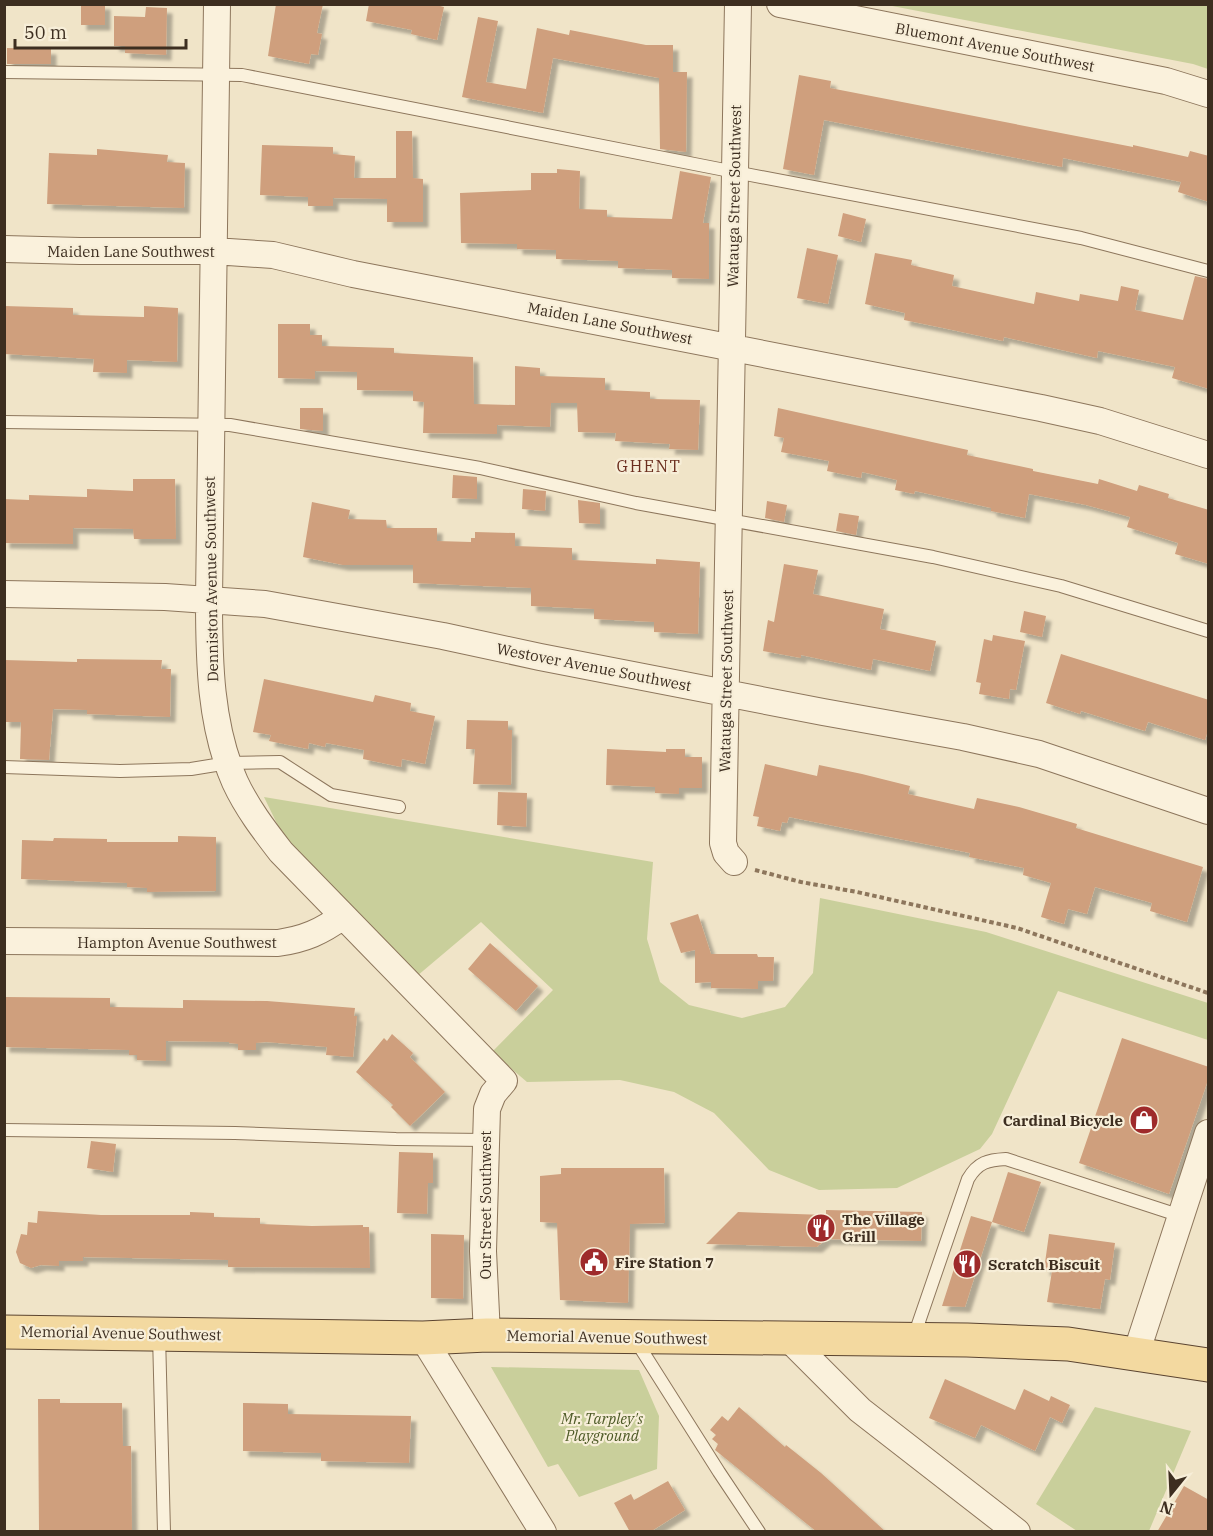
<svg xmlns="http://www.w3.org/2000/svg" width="1213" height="1536" font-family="'IBM Plex Serif',serif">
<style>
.green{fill:#c9cf9b}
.building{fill:#cf9f7d;filter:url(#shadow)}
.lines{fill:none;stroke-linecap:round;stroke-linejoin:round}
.lane-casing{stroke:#8d765c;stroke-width:14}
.street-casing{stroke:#8d765c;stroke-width:28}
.primary-casing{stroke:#5b4430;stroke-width:35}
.path{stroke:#8d765c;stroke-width:4;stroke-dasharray:4.5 3;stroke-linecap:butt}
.lane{stroke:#faf1dc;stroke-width:12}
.street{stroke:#faf1dc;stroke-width:26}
.primary{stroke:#f3d9a0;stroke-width:33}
.labels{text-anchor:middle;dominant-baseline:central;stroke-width:4.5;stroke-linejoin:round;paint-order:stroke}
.street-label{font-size:15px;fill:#3d2e20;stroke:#f7eed8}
.poi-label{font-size:15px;font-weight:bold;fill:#3d2e20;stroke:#f7eed8;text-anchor:start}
.park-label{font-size:15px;font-style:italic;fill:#4d5a26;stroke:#f7eed8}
.neighbourhood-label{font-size:16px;letter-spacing:1.5px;fill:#6b2e1e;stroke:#f7eed8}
</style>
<defs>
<filter id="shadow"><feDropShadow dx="5.5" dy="5.5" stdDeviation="1.5" flood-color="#0004"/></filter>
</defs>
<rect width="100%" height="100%" fill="#f0e4c8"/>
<path class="green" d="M887 5H1208V69L1193 64Z
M264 797 653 862 647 939 660 982 689 1005 742 1018 785 1007 813 973 820 898 986 932 1208 1003V1040L1058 991 992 1134 980 1149 897 1188 819 1190 769 1170 714 1113 674 1092 620 1080 527 1082 492 1052 553 990 481 922 417 976 322 881 282 834Z
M491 1367 639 1370 659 1416 657 1469 579 1497 558 1464 548 1467Z
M1095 1407 1191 1431 1149 1531H1077L1036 1504Z"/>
<path class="building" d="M81 4H105V25H81Z
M276 4H323L317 33 322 34 318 55 311 54 309 64 268 56Z
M369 4H432L444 7 437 40 411 34 412 30 366 21Z
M146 7 167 8 166 55 125 53V46H114V16L145 17Z
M478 17 498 21 486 82 526 89 537 28 569 35 570 30 646 45H673V72H687L686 152 660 149 659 78 553 58 543 113 462 97Z
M7 48 51 49V64H7Z
M799 75 831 81 830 88 1133 147V145L1188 157 1190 151 1209 156V202L1178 192 1181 182 1063 158 1062 167 824 120 814 175 783 169Z
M396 131H412L413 178 423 179V222H387V199L333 198V206H308V197L260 195 262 145 333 147V154L355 156 354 178H396Z
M97 149 168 155 167 162 185 163 184 208 47 204 49 153 97 155Z
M557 169 580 171 579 209 607 210V217L672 219 680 171 711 177 703 223H709V279L672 278V270L618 268V261L556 259V250L517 249V244L461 243 460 193 531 190V173H557Z
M843 213 866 219 861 242 838 236Z
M807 248 838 255 828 304 797 298Z
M875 253 912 260 911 265 954 275 952 286 1034 304 1036 292 1079 301 1080 294 1118 301 1121 286 1139 290 1135 310 1183 320 1195 276 1209 279V389L1172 378 1175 367 1098 351 1097 358 1004 337 1003 341 943 328 904 320 905 313 865 304Z
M4 306 73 308V315L144 317V306L178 308 177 362 127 360V373L93 372 94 359 4 354Z
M278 324H310V335H322V346L394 348V353L473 357 474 404 515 405V366L540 368V376L605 378V390L650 392V399L700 400 698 450 669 449 670 444 615 441 616 433 578 432 577 403H551L550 427 497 425V434L423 433 424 402 413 401V391L357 390V372L315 371V379L278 378Z
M300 408H323V431L300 429Z
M778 408 968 450 967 455 1033 469V471L1098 484 1099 479 1137 491 1139 485 1169 494 1168 498 1209 510V564L1175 554 1178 543 1127 527 1130 517 1086 505 1029 494 1025 518 991 511V508L915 491 914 494 895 490 897 480 862 472 861 478 827 471 829 461 781 452 784 438 774 436Z
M453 475 477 477V499L452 498Z
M133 479H175L176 539H134L133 529 73 528V544L4 543V499L29 500V495L87 497V489L133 491Z
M523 489 546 491 545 511 522 509Z
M578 500 600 503V524L579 523Z
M767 501 787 505 784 522 765 518Z
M312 502 350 510 348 519 386 520 387 528H437V541L471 542V538H475V532L515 533V546L572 548V560L656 564V559L700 562 698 634 654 632V622L594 619V609L531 606V588L413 583V565H343L303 557Z
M839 513 859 516 856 535 836 531Z
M784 564 818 570 813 594 884 609 880 629 936 641 930 671 873 659 871 670 801 655V658L763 651 768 620 774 622Z
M1024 611 1046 616 1042 637 1020 632Z
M993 635 1025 641 1016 690 1010 689 1009 699 979 694 981 683 976 682 984 639 992 641Z
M1061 654 1209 700V727L1205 740 1148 722 1145 731 1081 711 1080 714 1046 703Z
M77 659 162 660 161 669H171L170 717 87 714V710L53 709 49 760 20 759 21 722H4V660L77 662Z
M264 679 373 702 375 695 411 703 410 711 435 716 425 764 402 759 401 767 363 759 364 750 326 743 325 747 309 743 308 749 269 741 271 735 253 732Z
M467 720 508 721V730H512L511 785 473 784 475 749H466Z
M607 749 666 752V749H685V757H702V788H679V794L655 793V787L606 785Z
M765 764 817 776 819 765 862 774 910 786 908 794 974 809 977 798 1019 807 1077 824 1076 828 1203 867 1187 922 1150 911 1152 903 1095 887 1087 914 1068 909 1064 924 1041 917 1051 883 1023 875 1024 868 969 857 970 853 789 817 787 823 782 822 780 831 757 826 759 817 753 816Z
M498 792 527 793 526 827 497 825Z
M178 836 216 837V891L147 892V888L127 887V883L21 879 22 840 53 841 54 838 107 839V842H178Z
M698 914 711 954H757L758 957H774L773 981H758V989L711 988V982L695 983V950L681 953 670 923Z
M490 943 538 986 516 1011 468 969Z
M4 997 110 998V1007L183 1008V1000L267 1001 355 1008 354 1016H357L353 1057 326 1055 327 1047 266 1042 256 1043V1050H238V1044L229 1043V1042L166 1041V1061L137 1060V1055H129V1050L4 1047Z
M392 1034 413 1053 410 1057 445 1092 410 1126 391 1107 393 1105 356 1072 384 1038 387 1041Z
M1122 1038 1209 1067V1077L1169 1194 1079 1163Z
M91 1141 116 1144 113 1172 87 1168Z
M399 1152 433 1153V1183H428L427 1214 397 1213Z
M561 1168H664L665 1223 630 1224 628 1303 560 1300 557 1223 540 1222V1176L561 1174Z
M1008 1172 1041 1182 1024 1232 992 1222Z
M826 1210 922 1212 921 1241 826 1239 817 1247 706 1244 738 1212 826 1215Z
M38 1211 101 1215H190V1212L214 1213V1217L260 1218V1224L312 1226 363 1225V1227H369L370 1268 228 1267V1260L83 1257V1261H59V1266L41 1265 31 1268 20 1263 16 1252 21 1234 27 1235 28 1222 37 1223Z
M971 1216 992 1222 965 1307 942 1306Z
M431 1234 464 1235 463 1299 431 1298Z
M1049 1234 1115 1243 1110 1280 1105 1279 1100 1309 1047 1302 1052 1271 1044 1270Z
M945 1379 1015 1410 1024 1389 1049 1401 1051 1396 1070 1405 1062 1423 1050 1417 1035 1451 981 1425 975 1438 929 1418Z
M38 1399H60V1403H122L123 1446H131L132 1532H39Z
M243 1403 288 1404V1414L411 1416 409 1463 321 1461V1453L243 1451Z
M739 1407 785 1447 786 1445 821 1473 886 1532H817L715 1450 718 1444 712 1439 716 1435 710 1430 722 1416 728 1421Z
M668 1481 685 1510 650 1532H630L614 1503 631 1494 634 1500Z
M1184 1486 1209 1500V1532H1157Z"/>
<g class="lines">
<g class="lane-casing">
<path id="lane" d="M4 72 242 75 735 172 1081 238 1208 271
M4 422 230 425 480 468 636 503 933 557 1061 586 1208 631
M4 767 120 771 191 769 228 763 280 762 331 795 399 807
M4 1130 235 1133 396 1139 485 1140
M159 1335 164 1532
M913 1339 968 1179C978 1162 988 1160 1006 1159L1181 1216
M636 1341 719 1472 759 1532"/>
</g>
<g class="street-casing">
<path id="street" d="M217 4 209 599C209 661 210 725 235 782 247 808 264 830 281 852L504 1081 493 1094 487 1109 483 1251 487 1335
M780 4 1101 68 1166 81 1208 94
M4 249 80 251H214L273 255 353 274 1041 408 1100 421 1208 455
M4 594 165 597 265 604 443 636 540 657 823 712 963 737 1039 754 1208 811
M734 862 726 853 723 843 738 4
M4 941 278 943C305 939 321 932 343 916
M423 1338 543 1532
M789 1339 860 1410 1017 1532
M1136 1354 1208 1133"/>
</g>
<g class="primary-casing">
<path id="primary" d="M4 1332 423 1338 487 1335 967 1340 1068 1344 1208 1365"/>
</g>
<path class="path" d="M755 870 801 882 857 892 1017 928 1208 993"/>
<use href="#lane" class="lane"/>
<use href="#street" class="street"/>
<use href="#primary" class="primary"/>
</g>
<defs>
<g id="shop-disc" transform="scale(1.5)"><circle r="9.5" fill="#9e2a2b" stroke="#f7eed8"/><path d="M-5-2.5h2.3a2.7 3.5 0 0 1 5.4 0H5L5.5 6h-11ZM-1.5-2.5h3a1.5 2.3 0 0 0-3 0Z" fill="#fff"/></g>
<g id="restaurant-disc" transform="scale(1.5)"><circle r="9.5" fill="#9e2a2b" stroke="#f7eed8"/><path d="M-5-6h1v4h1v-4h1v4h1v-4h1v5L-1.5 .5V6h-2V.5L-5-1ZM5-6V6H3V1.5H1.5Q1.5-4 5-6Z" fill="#fff"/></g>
<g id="civic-disc" transform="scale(1.5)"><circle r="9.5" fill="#9e2a2b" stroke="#f7eed8"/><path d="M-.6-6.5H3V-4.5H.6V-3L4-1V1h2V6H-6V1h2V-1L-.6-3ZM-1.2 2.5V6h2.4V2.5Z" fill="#fff"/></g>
</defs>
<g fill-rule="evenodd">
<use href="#shop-disc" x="1144" y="1120"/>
<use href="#restaurant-disc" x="821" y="1228"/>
<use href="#civic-disc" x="594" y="1262"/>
<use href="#restaurant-disc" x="967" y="1264"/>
</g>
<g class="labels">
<g class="street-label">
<text transform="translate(995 47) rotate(11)">Bluemont Avenue Southwest</text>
<text transform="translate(734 196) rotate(-89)">Watauga Street Southwest</text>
<text x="131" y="251">Maiden Lane Southwest</text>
<text transform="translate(610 323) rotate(11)">Maiden Lane Southwest</text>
<text transform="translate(211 579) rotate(-91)">Denniston Avenue Southwest</text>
<text transform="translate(594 667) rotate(11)">Westover Avenue Southwest</text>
<text transform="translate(726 681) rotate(-89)">Watauga Street Southwest</text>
<text x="177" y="942">Hampton Avenue Southwest</text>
<text transform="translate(485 1205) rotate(-90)">Our Street Southwest</text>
<text transform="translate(121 1333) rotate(1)">Memorial Avenue Southwest</text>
<text transform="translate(607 1337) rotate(1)">Memorial Avenue Southwest</text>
</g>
<g class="poi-label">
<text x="1123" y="1120" text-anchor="end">Cardinal Bicycle</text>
<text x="842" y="1219">The Village<tspan x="842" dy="17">Grill</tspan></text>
<text x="615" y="1262">Fire Station 7</text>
<text x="988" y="1264">Scratch Biscuit</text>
</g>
<g class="park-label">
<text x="602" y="1418">Mr. Tarpley's<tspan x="602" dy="17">Playground</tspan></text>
</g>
<g class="neighbourhood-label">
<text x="649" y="466">GHENT</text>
</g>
</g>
<rect width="1213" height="1536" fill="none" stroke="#3d2e20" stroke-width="12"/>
<g transform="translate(1171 1494) rotate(198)" stroke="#f7eed8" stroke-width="4.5" paint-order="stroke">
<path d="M0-4.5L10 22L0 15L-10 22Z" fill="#3d2e20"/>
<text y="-9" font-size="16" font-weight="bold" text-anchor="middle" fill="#3d2e20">N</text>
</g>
<path d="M15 39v9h171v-9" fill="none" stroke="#3d2e20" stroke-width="3"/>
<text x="24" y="39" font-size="18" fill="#3d2e20" stroke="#f7eed8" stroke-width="4.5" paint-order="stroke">50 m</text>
</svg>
